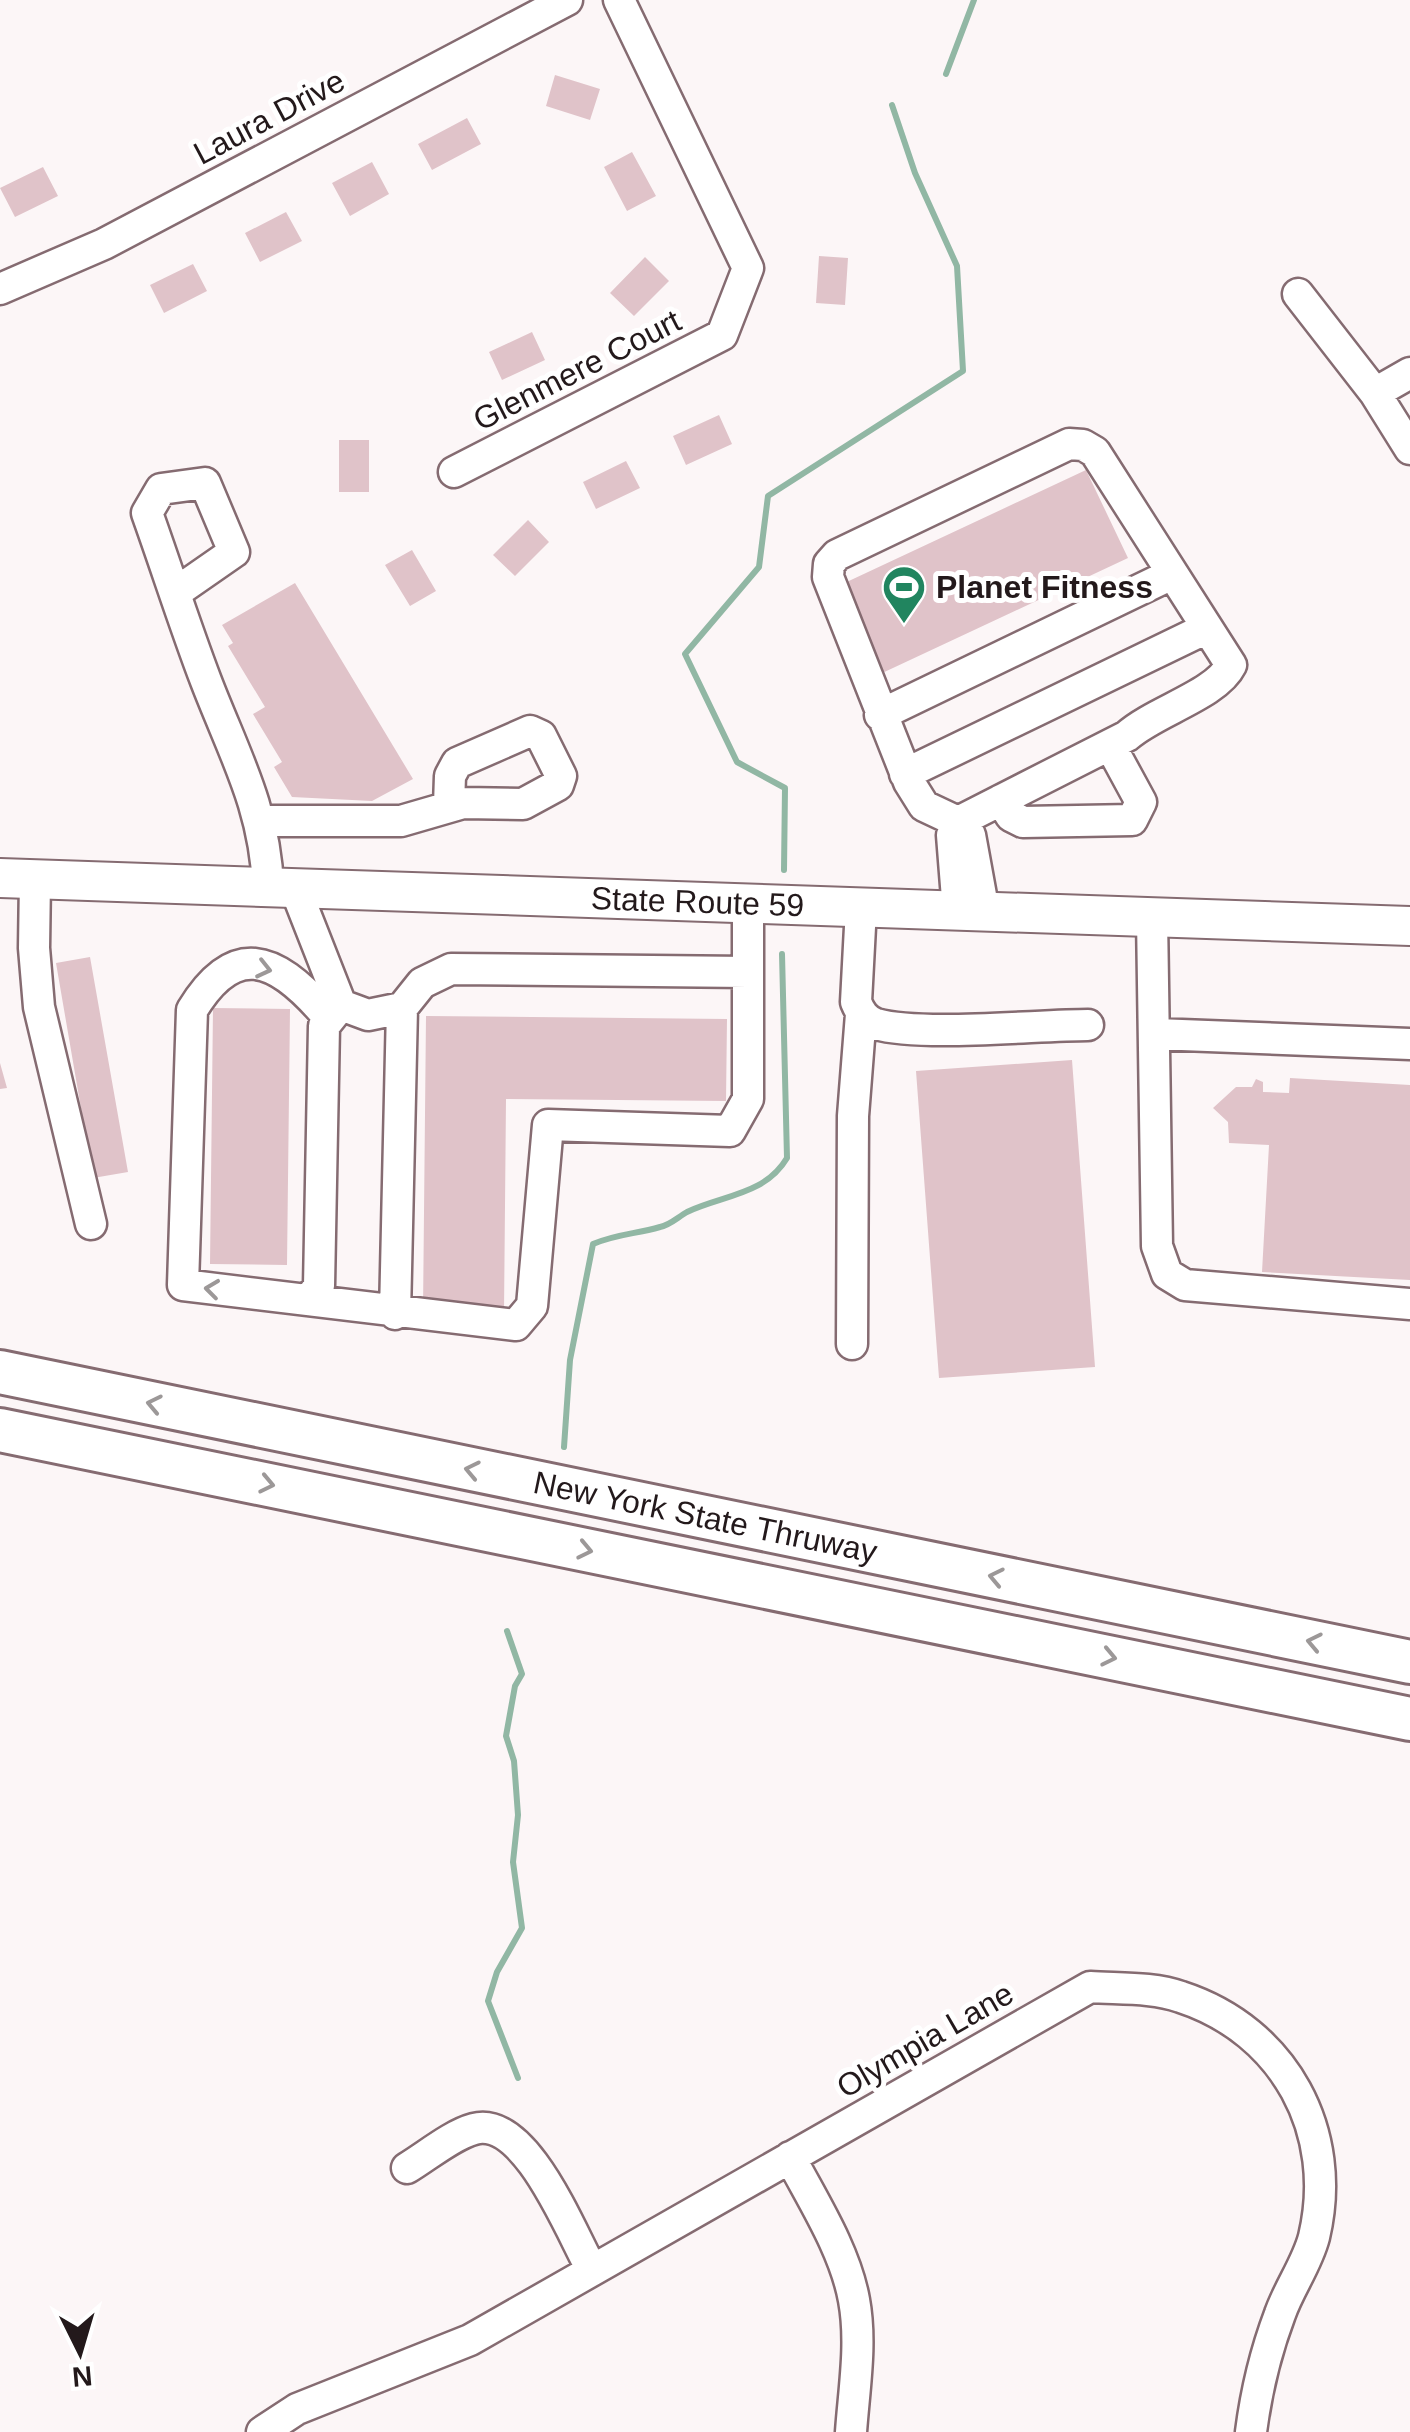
<svg xmlns="http://www.w3.org/2000/svg" width="1410" height="2432" font-family="Arial,sans-serif">
<style>
.lines{fill:none;stroke-linecap:round;stroke-linejoin:round}
.stream{stroke:#91b7a4;stroke-width:6}
.building{fill:#e0c3c9}
.minor-casing{stroke:#856b71;stroke-width:35}
.major-casing{stroke:#856b71;stroke-width:42}
.highway-casing{stroke:#856b71;stroke-width:48}
.minor{stroke:#fff;stroke-width:30}
.major{stroke:#fff;stroke-width:38}
.highway{stroke:#fff;stroke-width:42}
.oneway{stroke:#9c9898}
.labels{text-anchor:middle;dominant-baseline:central;stroke-width:10;stroke-linejoin:round;paint-order:stroke}
.street-label{font-size:32px;fill:#23191b;stroke:#fff}
.poi-label{font-size:32px;font-weight:bold;fill:#23191b;stroke:#fff;text-anchor:start}
</style>
<rect width="100%" height="100%" fill="#fcf6f7"/>
<g class="lines">
<path class="stream" d="M946 74 974 0
M784 870 785 788 737 762 685 654 759 567 768 496 963 371 957 266 915 173 892 105
M564 1447 570 1360 593 1244C616 1234 636 1234 660 1227 670 1225 678 1217 687 1212 723 1195 765 1195 787 1158L782 954
M507 1631 522 1674 515 1686 506 1736 514 1761 518 1815 513 1862 522 1928 497 1972 488 2001 518 2078"/>
</g>
<path class="building" d="M555 75 600 89 590 120 546 106Z
M467 118 481 144 432 170 418 144Z
M632 152 656 196 627 211 604 167Z
M372 162 389 194 350 216 332 183Z
M43 167 58 196 15 217 0 188Z
M286 212 302 241 260 262 245 233Z
M819 256 848 258 845 305 816 303Z
M645 257 669 281 634 316 610 293Z
M193 264 207 291 164 313 150 285Z
M532 332 545 360 502 380 489 352Z
M719 415 732 444 686 465 673 436Z
M339 440H369V492H339Z
M626 461 640 488 596 509 583 482Z
M1086 470 1128 558 878 675 836 587Z
M528 520 549 542 515 576 493 555Z
M412 550 436 591 410 606 385 565Z
M295 583 413 779 372 801 292 797 274 767 282 762 253 714 265 707 228 646 233 643 222 625Z
M90 957 128 1172 93 1178 56 963Z
M213 1008 290 1009 287 1265 210 1264Z
M426 1016 727 1019 726 1101 506 1099 504 1312 423 1311Z
M1072 1060 1095 1367 939 1378 916 1071Z
M0 1063 7 1088 0 1089Z
M1290 1078 1410 1085V1280L1262 1272 1269 1145 1229 1143 1228 1122 1213 1108 1236 1087H1252L1256 1079 1263 1082V1092L1289 1093Z"/>
<g class="lines">
<g class="minor-casing">
<path id="minor" d="M0 289 104 244 567 0
M1298 294 1375 393 1410 449
M1375 393 1410 373
M1069 444 1083 445 1095 452 1231 665C1216 695 1155 711 1127 736L958 822 924 806 909 782 828 577 829 564 837 555Z
M454 472 722 335 748 268 619 0
M175 593 234 552 205 483 161 489 147 513C167 569 185 626 206 681 234 754 265 807 268 887
M880 715 1170 575
M905 774 1207 628
M1001 800 1011 816 1023 822 1132 820 1141 802 1110 745
M261 821H401L463 803 523 804 558 785 561 776 541 736 530 731 457 763 450 776 449 805
M35 879 34 948 39 1007 91 1224
M295 888 341 1005
M861 908 856 1002C860 1012 865 1020 876 1024 921 1037 1037 1025 1088 1025
M958 911 952 835 958 822 970 835 984 912
M1152 917 1157 1246 1167 1274 1185 1285 1410 1304
M748 972V1099L730 1131 548 1125 532 1306 516 1325 183 1285 192 1010C234 941 274 956 322 1010L341 1005 368 1015 402 1008 422 983 451 969 748 972V904
M1156 1034 1410 1044
M309 1300 319 1286 324 1026 341 1005
M395 1314 402 1008
M852 1344 853 1116 861 1014
M790 2157C813 2201 845 2250 854 2300 862 2343 854 2389 851 2432
M407 2168C427 2156 452 2135 474 2129 526 2115 571 2233 592 2270
M262 2432 297 2409 470 2340 1090 1987C1120 1989 1153 1987 1181 1997 1285 2031 1339 2132 1314 2237 1307 2264 1289 2288 1280 2314 1266 2351 1256 2393 1251 2432"/>
</g>
<g class="major-casing">
<g id="major">
<path id="s1" d="M0 878 1410 926"/>
</g>
</g>
<g class="highway-casing">
<g id="highway">
<path id="s2" d="M0 1372 1410 1662"/>
<path d="M0 1430 1410 1719"/>
</g>
</g>
<use href="#minor" class="minor"/>
<use href="#major" class="major"/>
<use href="#highway" class="highway"/>
</g>
<defs><path id="oneway-chevron" d="M-2-3.5L2.5 0L-2 3.5" fill="none" stroke-width="1.6" stroke-linecap="round" stroke-linejoin="round" transform="scale(2.5)"/></defs>
<g class="oneway">
<use href="#oneway-chevron" transform="translate(264 969) rotate(13)"/>
<use href="#oneway-chevron" transform="translate(212 1289) rotate(-173)"/>
<use href="#oneway-chevron" transform="translate(154 1404) rotate(-168)"/>
<use href="#oneway-chevron" transform="translate(472 1470) rotate(-168)"/>
<use href="#oneway-chevron" transform="translate(267 1484) rotate(12)"/>
<use href="#oneway-chevron" transform="translate(585 1550) rotate(12)"/>
<use href="#oneway-chevron" transform="translate(996 1577) rotate(-168)"/>
<use href="#oneway-chevron" transform="translate(1314 1642) rotate(-168)"/>
<use href="#oneway-chevron" transform="translate(1109 1657) rotate(12)"/>
</g>
<defs>
<g id="stadium-pin" transform="scale(2.25)"><path d="M0 17L-7.5 6A9.5 9.5 0 1 1 7.5 6Z" fill="#21855f" stroke="#fff"/><path d="M0-5a6.5 5 0 1 0 0 10a6.5 5 0 1 0 0-10ZM-3.5-1.8h7v3.6h-7Z" fill="#fff"/></g>
</defs>
<g fill-rule="evenodd">
<use href="#stadium-pin" x="904" y="587"/>
</g>
<g class="labels">
<g class="street-label">
<text transform="translate(269 117) rotate(-28)">Laura Drive</text>
<text transform="translate(577 370) rotate(-27)">Glenmere Court</text>
<text stroke="none"><textPath href="#s1" startOffset="698">State Route 59</textPath></text>
<text stroke="none"><textPath href="#s2" startOffset="720">New York State Thruway</textPath></text>
<text transform="translate(925 2040) rotate(-30)">Olympia Lane</text>
</g>
<g class="poi-label">
<text x="936" y="587">Planet Fitness</text>
</g>
</g>
<g transform="translate(80 2352) rotate(175)" stroke="#ffffff" stroke-width="8" paint-order="stroke">
<path d="M0-8L18 38L0 25L-18 38Z" fill="#23191b"/>
<text y="-15" font-size="28" font-weight="bold" text-anchor="middle" fill="#23191b">N</text>
</g>
</svg>
